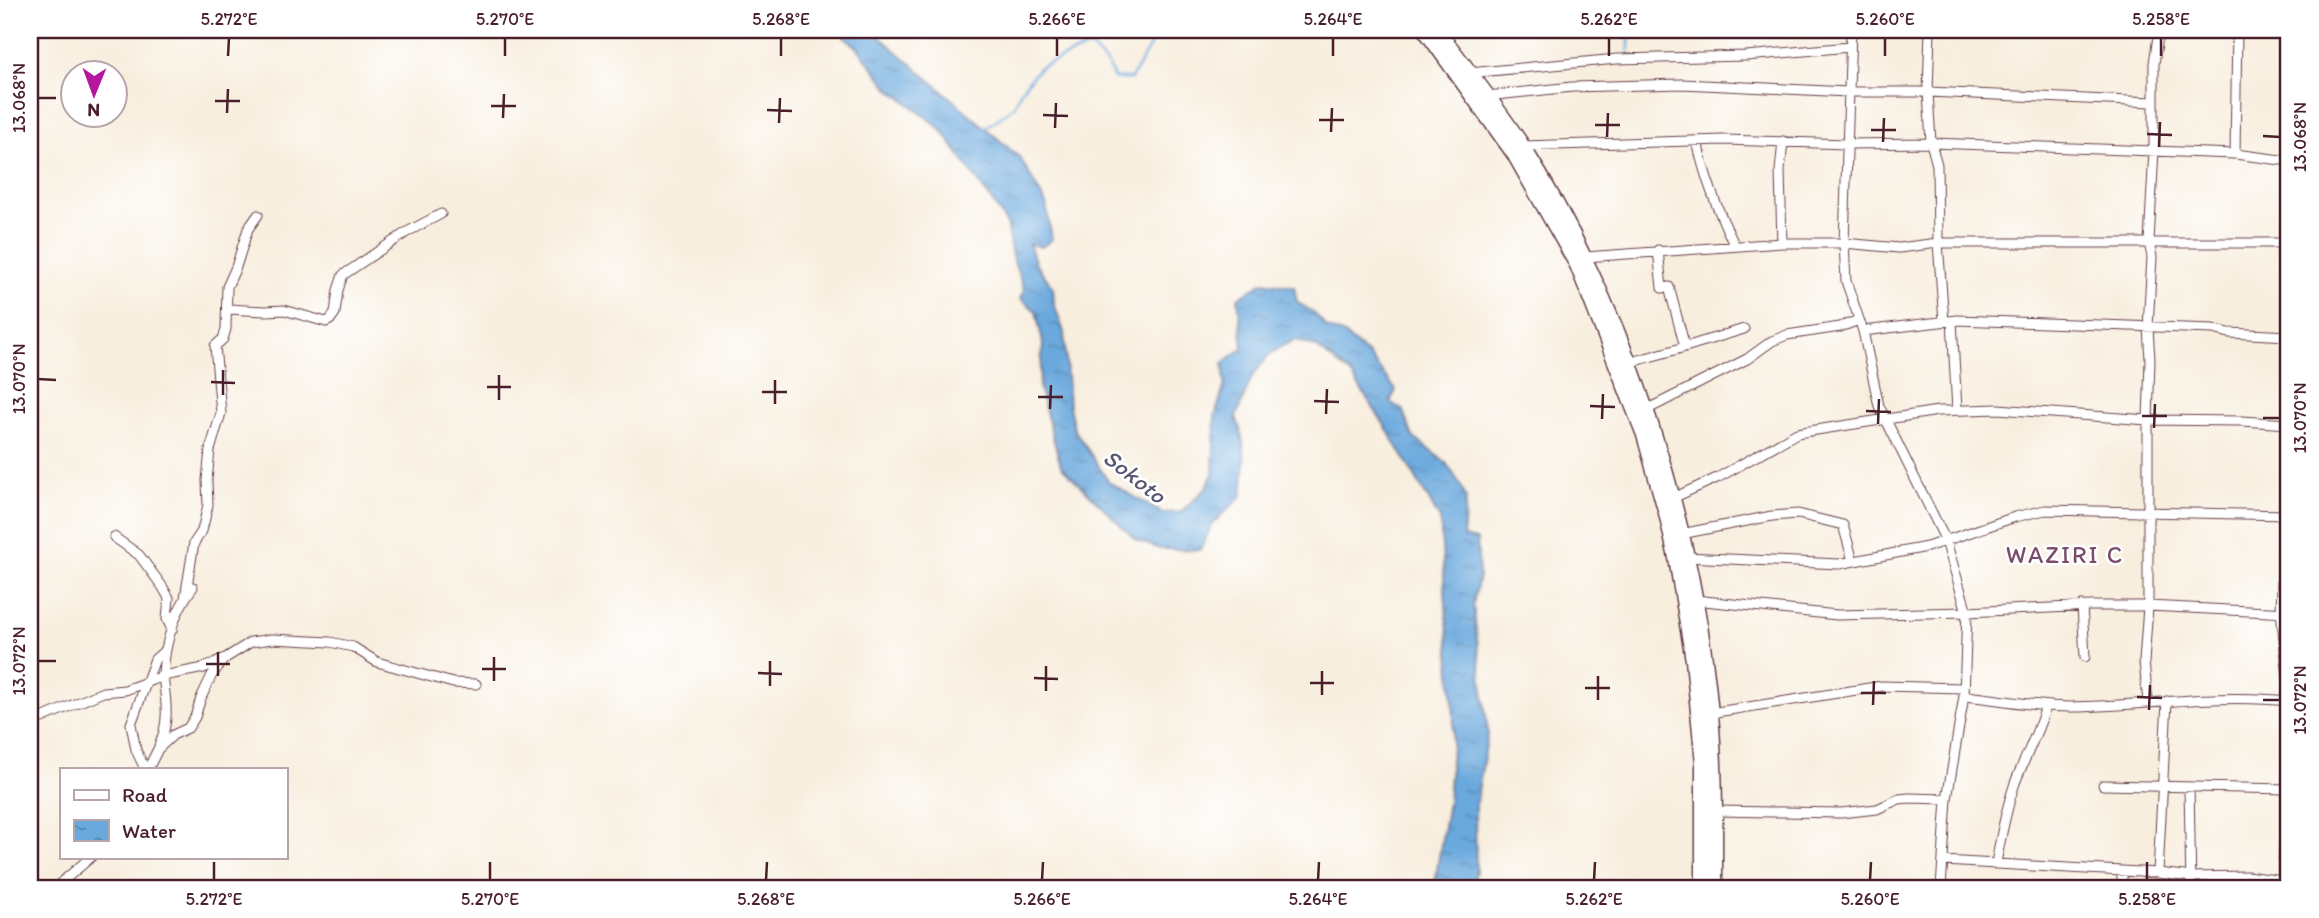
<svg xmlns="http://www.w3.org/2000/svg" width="2319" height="918" font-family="Itim,sans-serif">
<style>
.water{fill:url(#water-ripples);stroke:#5a6484;stroke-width:2}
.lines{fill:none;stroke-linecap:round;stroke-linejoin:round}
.stream{stroke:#6aa9dd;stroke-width:2.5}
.street-casing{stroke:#643e46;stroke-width:11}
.primary-casing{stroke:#643e46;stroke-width:17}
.street{stroke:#fff;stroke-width:9}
.primary{stroke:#fff;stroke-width:14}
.ticks{fill:none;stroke:#4a1f2b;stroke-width:2.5}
.labels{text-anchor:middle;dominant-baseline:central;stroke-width:5;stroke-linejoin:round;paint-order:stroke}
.water-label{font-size:24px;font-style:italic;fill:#575672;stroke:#fff}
.neighbourhood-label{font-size:24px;letter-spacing:2px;fill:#794d6a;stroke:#fff}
.neatline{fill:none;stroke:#4a1f2b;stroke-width:2.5}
.ticks-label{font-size:18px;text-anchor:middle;fill:#4a1f2b}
</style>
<defs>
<pattern id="water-ripples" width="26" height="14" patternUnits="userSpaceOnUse" patternTransform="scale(1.75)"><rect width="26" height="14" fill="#6aa9dd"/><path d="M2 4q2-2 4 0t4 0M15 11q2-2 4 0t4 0" fill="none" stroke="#5989b3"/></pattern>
</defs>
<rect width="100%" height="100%" fill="#fff"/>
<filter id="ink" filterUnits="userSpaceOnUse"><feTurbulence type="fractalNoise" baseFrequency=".0143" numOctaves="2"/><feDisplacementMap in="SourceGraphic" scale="14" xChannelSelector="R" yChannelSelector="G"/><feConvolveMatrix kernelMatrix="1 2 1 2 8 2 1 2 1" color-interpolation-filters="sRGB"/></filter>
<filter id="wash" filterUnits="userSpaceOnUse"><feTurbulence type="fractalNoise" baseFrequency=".00686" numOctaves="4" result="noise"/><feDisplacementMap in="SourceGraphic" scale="28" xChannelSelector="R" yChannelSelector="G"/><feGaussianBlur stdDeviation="1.57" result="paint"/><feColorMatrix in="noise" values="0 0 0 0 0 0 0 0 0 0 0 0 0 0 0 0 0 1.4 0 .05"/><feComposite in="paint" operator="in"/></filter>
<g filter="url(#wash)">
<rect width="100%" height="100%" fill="#f8eede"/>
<path class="water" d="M837 30H872L1020 158 1046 204 1052 239 1042 247 1029 244 1036 264 1053 287 1054 304 1064 332 1069 406 1074 429 1109 482 1162 513 1181 512 1206 488 1213 474 1215 416 1225 384 1223 363 1243 348 1238 298 1263 282 1294 287 1297 302 1313 312 1327 328 1345 335 1369 356 1396 390 1390 402 1403 410 1413 437 1446 463 1460 484 1466 499 1463 537 1477 540 1479 577 1473 604 1488 733 1475 809 1476 871 1473 888H1434L1448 802 1454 717 1440 519 1384 424 1350 373 1316 347 1296 340 1282 346 1268 356 1252 377 1236 417C1247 443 1245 468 1242 496L1213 523 1200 550 1160 549 1136 540 1061 466 1039 387 1043 344 1036 311 1021 299 1024 289 1012 256 1006 223 996 207 941 129 889 88 857 47Z"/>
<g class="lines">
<path class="stream" d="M1629 30V55
M982 130 1002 116 1015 105 1021 90 1040 67 1090 46 1109 66 1114 79H1131L1151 44 1156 30"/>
</g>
</g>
<g filter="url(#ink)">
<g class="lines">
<g class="street-casing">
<path id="street" d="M1851 30 1844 243 1846 281 1863 331 1879 406 1946 541 1967 612 1964 696 1947 799 1941 888
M1930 30 1928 92 1931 143 1937 165 1938 243 1944 321
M1469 73 1617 59 1746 56 1850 47
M1487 96 1572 87 1682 84 1848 92H1928L2152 102
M1697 141C1705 179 1718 212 1735 246
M2289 145V171
M1522 146 1724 140 1847 144 1931 143 2235 154 2289 161
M2235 154 2237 30
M1782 243 1780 171 1783 141
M1658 250 1662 288 1669 287 1685 347 1744 329
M1585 257 1782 243H1844L1899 248 1938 243H2289
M2289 303 2288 424 2281 611 2289 687
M228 309 266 311 284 310 326 322 330 320 335 313 338 290 343 275 407 232 441 214
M1952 321 1957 410
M1863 331 1957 320 2213 329 2229 333 2289 336
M1628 363 1685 347
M1646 410 1747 359 1772 341 1787 335 1840 327 1859 320
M1673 498 1719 477 1797 433 1938 411 1998 409 2148 420 2242 421 2289 424
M1681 534 1772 516 1798 514 1843 525 1853 561
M114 537 139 555 162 586 169 598 167 619 172 630
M1686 557 1839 564 1927 547 2015 517 2045 510 2289 515
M185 598 194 543 202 531 208 505 207 480 210 450 221 413 215 346 223 339 226 329 227 287 236 267 248 229 258 215
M1695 600 1837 615 1967 612 2091 606H2148L2289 613
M2082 606 2085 657
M1964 696C2000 699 2035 707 2071 707 2144 706 2216 693 2289 701
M2148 702 2144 662 2148 606V420L2150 360 2148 327 2152 257 2149 242 2154 150V63L2159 30
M1710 713 1882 686 1963 688
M30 723 103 692 125 690 163 676C164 645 174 612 193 587
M159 746C170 721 166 702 163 676L204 668 222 659
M145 769 136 750 131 724 155 659 164 651
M148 769 158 749 173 735 188 728 195 717 201 698 212 675 224 659 251 642 272 639 330 642 353 647 377 662 453 683 476 684
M2103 785 2288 789
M2189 787 2191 888
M1715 811 1841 813 1877 809 1899 799 1909 798 1947 799
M1943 861 2158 873 2192 877 2247 876 2289 882
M1996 863C2001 836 2006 809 2015 783 2025 757 2038 733 2046 706
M2158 873 2167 701
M55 888 91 857
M2122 888V871
M2282 888 2289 746"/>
</g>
<g class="primary-casing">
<path id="primary" d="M1425 30 1514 154 1577 265 1644 435 1666 513 1676 558 1693 660 1703 763V888
M1437 30C1466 67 1496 105 1522 145 1626 310 1694 520 1711 714 1716 772 1715 830 1715 888"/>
</g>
<use href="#street" class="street"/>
<use href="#primary" class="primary"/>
</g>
</g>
<path class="ticks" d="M228 56 229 38M505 56V38M781 56V38M1057 56V38M1333 56V38M1609 56V38M1885 56V38M2161 56V38M38 98H56M215 101H240M491 106H516M767 110 792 111M227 113 228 89M1043 115 1068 116M503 118 504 94M1319 120H1344M779 123 780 98M1595 125H1620M1055 128 1056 103M1871 130H1896M1331 132 1332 108M2147 134 2172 135M2263 136 2280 137M1607 137 1608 113M1883 142 1884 118M2159 147 2160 122M38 379 56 380M211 382 235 383M487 387H511M762 392H787M223 395V370M1038 397H1063M499 400V375M1314 401 1339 402M775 404V380M1590 406 1615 407M1050 409 1051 385M1866 411 1891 412M1326 414 1327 389M2142 416H2167M2263 418H2280M1602 419 1603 394M1878 424 1879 399M2154 428 2155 404M38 661H56M206 664H230M482 669H506M758 673 782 674M218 676V652M1034 678 1058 679M494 681V657M1310 683H1334M770 686V661M1585 688H1610M1046 691V666M1861 693H1886M1322 695V671M2137 697 2162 698M1598 700V676M2263 700H2280M1873 705 1874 681M2149 710 2150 685M214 880V862M490 880V862M766 880 767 862M1042 880 1043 862M1318 880 1319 862M1594 880 1595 862M1870 880 1871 862M2147 880V862"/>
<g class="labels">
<g class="water-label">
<text transform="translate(1135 476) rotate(38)">Sokoto</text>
</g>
<g class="neighbourhood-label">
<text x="2065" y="554">WAZIRI C</text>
</g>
</g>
<rect width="2319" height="918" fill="none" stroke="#fff" stroke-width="77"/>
<rect x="60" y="768" width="228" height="91" fill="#ffffff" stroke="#b7a5aa" stroke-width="2"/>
<rect x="74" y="790" width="35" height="10" fill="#ffffff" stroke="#b7a5aa" stroke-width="2"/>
<text x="122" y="802" font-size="21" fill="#4a1f2b">Road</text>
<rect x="74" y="820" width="35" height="21" fill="url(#water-ripples)" stroke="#b7a5aa" stroke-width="2"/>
<text x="122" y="838" font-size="21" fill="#4a1f2b">Water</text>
<g transform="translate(94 94) rotate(181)"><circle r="33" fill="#ffffff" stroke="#b7a5aa" stroke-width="2"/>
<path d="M0-5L12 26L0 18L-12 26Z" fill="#b5179e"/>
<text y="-10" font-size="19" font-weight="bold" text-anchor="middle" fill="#4a1f2b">N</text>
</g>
<rect x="38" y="38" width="2242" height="842" class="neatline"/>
<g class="ticks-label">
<text x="229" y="25">5.272°E</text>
<text x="505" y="25">5.270°E</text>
<text x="781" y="25">5.268°E</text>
<text x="1057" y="25">5.266°E</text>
<text x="1333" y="25">5.264°E</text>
<text x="1609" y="25">5.262°E</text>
<text x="1885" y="25">5.260°E</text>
<text x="2161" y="25">5.258°E</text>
<text transform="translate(19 98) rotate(-90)" y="6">13.068°N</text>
<text transform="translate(2300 137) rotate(-90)" y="6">13.068°N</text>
<text transform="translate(19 379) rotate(-90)" y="6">13.070°N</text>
<text transform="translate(2300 418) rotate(-90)" y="6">13.070°N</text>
<text transform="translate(19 661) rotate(-90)" y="6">13.072°N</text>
<text transform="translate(2300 700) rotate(-90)" y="6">13.072°N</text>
<text x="214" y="905">5.272°E</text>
<text x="490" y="905">5.270°E</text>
<text x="766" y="905">5.268°E</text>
<text x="1042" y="905">5.266°E</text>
<text x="1318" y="905">5.264°E</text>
<text x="1594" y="905">5.262°E</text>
<text x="1870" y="905">5.260°E</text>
<text x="2147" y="905">5.258°E</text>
</g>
</svg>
